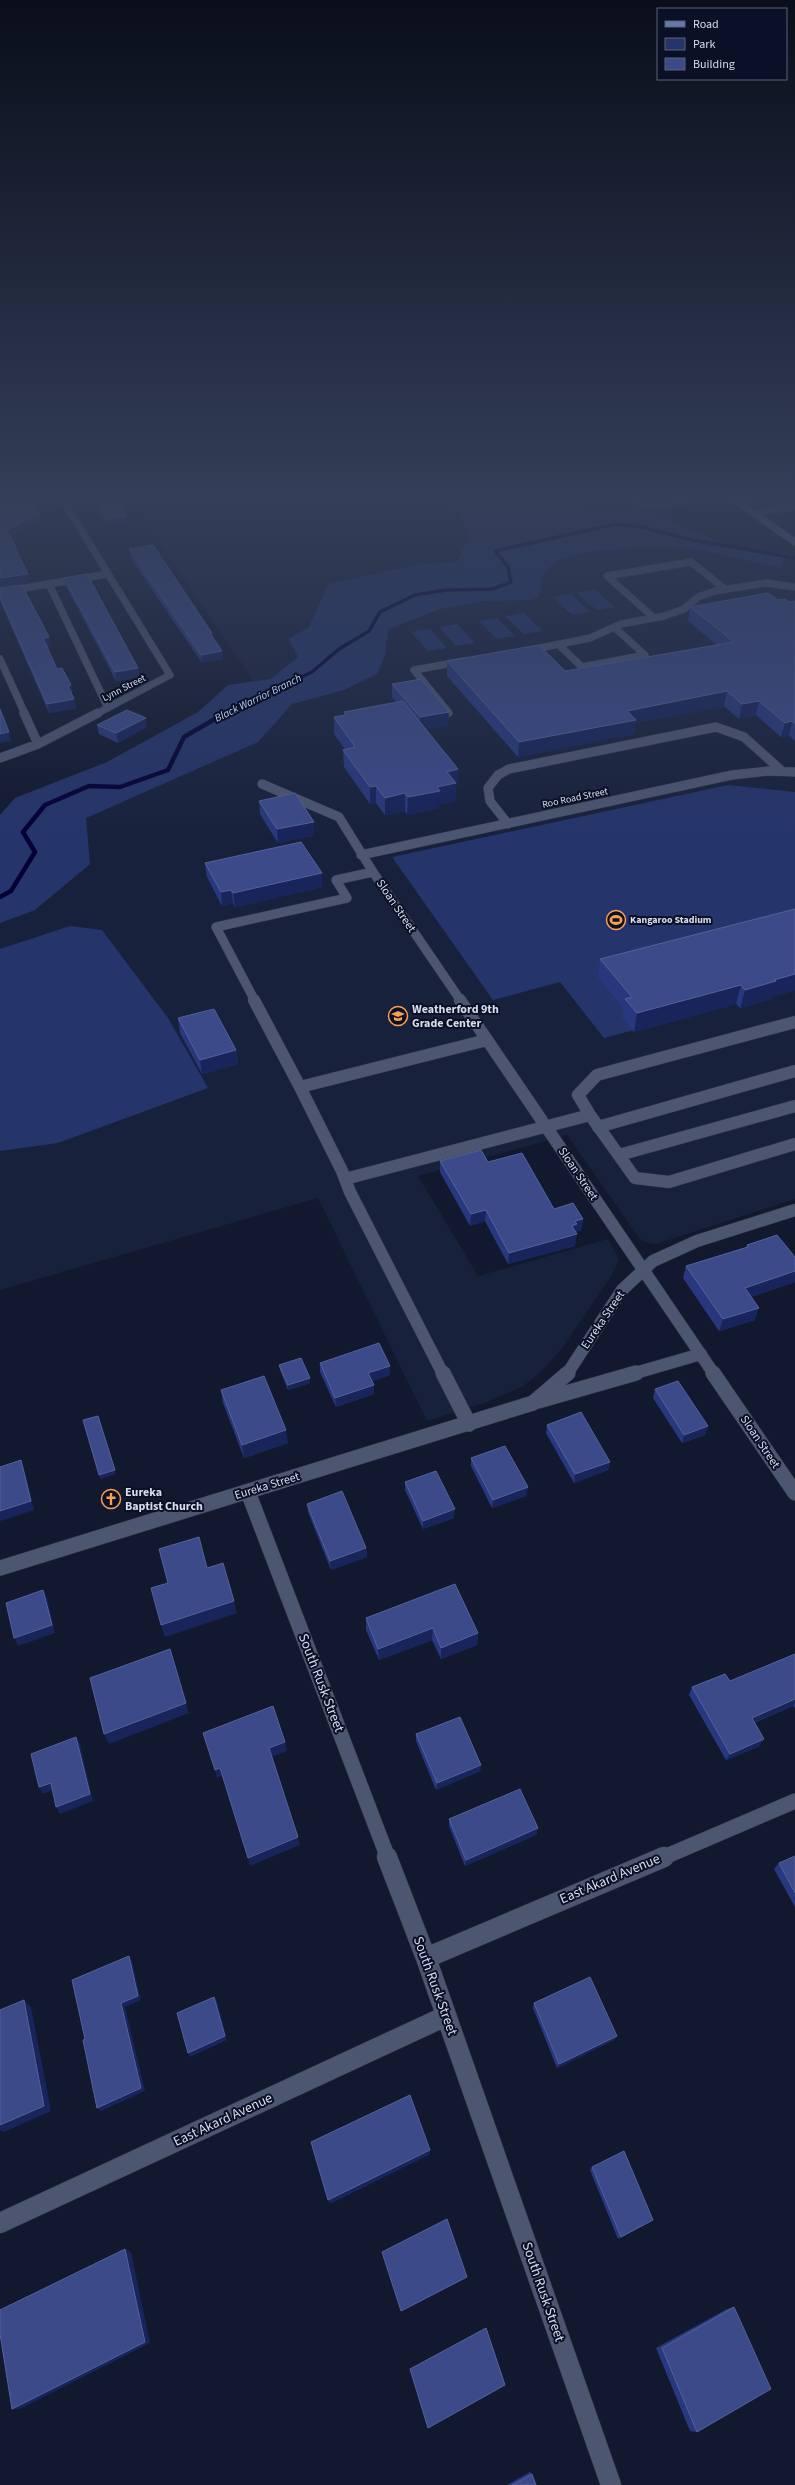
<svg xmlns="http://www.w3.org/2000/svg" width="795" height="2485" font-family="'Source Sans 3',sans-serif">
<style>
.built{fill:#18213c}
.green{fill:#25346b}
.lines{fill:none;stroke-linecap:round;stroke-linejoin:round}
.stream-far1{stroke:#030034;stroke-width:3.5}
.stream{stroke:#030034;stroke-width:4.5}
.minor-far4-casing{stroke:#313445;stroke-width:8}
.minor-far3-casing{stroke:#313445;stroke-width:10}
.minor-far2-casing{stroke:#313445;stroke-width:13}
.minor-far1-casing{stroke:#313445;stroke-width:16}
.minor-casing{stroke:#313445;stroke-width:21}
.major-casing{stroke:#313445;stroke-width:8}
.minor-far4{stroke:#4d5670;stroke-width:7}
.minor-far3{stroke:#4d5670;stroke-width:9}
.minor-far2{stroke:#4d5670;stroke-width:12}
.minor-far1{stroke:#4d5670;stroke-width:15}
.minor{stroke:#4d5670;stroke-width:20}
.major{stroke:#6578ac;stroke-width:7}
.wall{fill:#29387e}
.shaded-wall{fill:#18245a}
.building{fill:#3c4a8a;stroke:#54619a}
.labels{text-anchor:middle;dominant-baseline:central;stroke-width:4;stroke-linejoin:round;paint-order:stroke}
.far-street-label{font-size:10px;fill:#d8dded;stroke:#0a1025}
.far-poi-label{font-size:10px;font-weight:bold;fill:#d8dded;stroke:#0a1025;text-anchor:start}
.far-water-label{font-size:11px;font-style:italic;fill:#bccdf8;stroke:#0a1025}
.street-label{font-size:12px;fill:#d8dded;stroke:#0a1025}
.poi-label{font-size:12px;font-weight:bold;fill:#d8dded;stroke:#0a1025;text-anchor:start}
.near-street-label{font-size:14px;fill:#d8dded;stroke:#0a1025}
</style>
<rect width="100%" height="100%" fill="#12192f"/>
<path class="built" d="M171 492H440L685 539 795 554V1199L656 1244 645 1242 639 1238 567 1135 418 1176 478 1276 608 1239 619 1259 612 1275 562 1348 543 1370 523 1386 487 1402 427 1421 318 1198 0 1290V897L34 852 256 684 129 498Z"/>
<path class="green" d="M417 492H489L543 506 619 512 639 507 652 509 657 514 727 546 787 554 781 568 690 548 643 547 594 551 557 560 544 573 539 597 532 600 483 601 440 609 388 629 385 655 377 674 344 690 292 704 258 742 86 818 90 864 35 910 0 923V815L15 798 107 762 198 712 228 685 271 679 298 657 289 639 309 627 328 584 415 565 457 562 468 537 459 511 431 501Z
M595 590 615 607 597 610 577 593Z
M571 594 590 612 572 615 553 597Z
M524 613 542 631 524 634 505 616Z
M497 618 515 636 497 639 479 621Z
M457 624 475 643 456 646 439 627Z
M430 629 447 648 428 651 411 632Z
M728 785 795 792V987L604 1038 560 982 493 1000 392 857Z
M70 926 102 930 168 1018 208 1088 58 1143 0 1151V949Z"/>
<g class="lines">
<path class="stream-far1" d="M223 714 312 672 339 649 369 631 380 612 415 595 446 590 493 589 511 582 508 567 495 551 616 524 642 527 692 540 795 558"/>
<path class="stream" d="M0 897 11 891 35 852 23 832 45 805 89 786 120 787 168 770 184 737 225 713"/>
<g class="minor-far4-casing">
<path id="minor-far4" d="M58 492 170 675 96 714
M536 492 553 504
M624 492 637 502 658 505 727 494
M737 502 795 493
M754 514 795 506
M49 584 108 708
M0 592 108 574
M654 618 607 576 691 562 725 589
M559 645 582 667 645 655 614 627
M525 651 590 638 621 624 664 616 684 609 698 597 715 591 766 583 795 587
M0 659 25 714
M449 713 414 670 464 661"/>
</g>
<g class="minor-far3-casing">
<path id="minor-far3" d="M24 713 38 744
M0 758 38 744 98 713
M262 784 339 817 373 872 461 1001
M508 824 490 801 488 788 498 775 509 769 716 727 744 737 782 771
M361 855 732 775 768 771 795 772
M255 1001 216 927 347 898 336 880 373 872"/>
</g>
<g class="minor-far2-casing">
<path id="minor-far2" d="M254 1000 300 1087
M460 1000 714 1374
M590 1115 635 1178 669 1182 795 1144
M598 1127 795 1071
M619 1155 795 1106
M345 1179 590 1115 578 1095 597 1075 795 1022
M443 1374 350 1192 342 1171 300 1087 487 1040
M567 1374 622 1290 653 1261 697 1241 795 1210
M632 1374 701 1354"/>
</g>
<g class="minor-far1-casing">
<path id="minor-far1" d="M443 1373 469 1424
M713 1373 795 1493
M538 1401 636 1373
M248 1492 388 1858
M0 1568 533 1403 568 1373
M662 1858 795 1801"/>
</g>
<g class="minor-casing">
<path id="minor" d="M387 1857 426 1958 611 2485
M426 1958 664 1857
M0 2223 446 2016"/>
</g>
<g class="major-casing">
<path id="major" d="M723 492 795 542"/>
</g>
<use href="#minor-far4" class="minor-far4"/>
<use href="#minor-far3" class="minor-far3"/>
<use href="#minor-far2" class="minor-far2"/>
<use href="#minor-far1" class="minor-far1"/>
<use href="#minor" class="minor"/>
<use href="#major" class="major"/>
</g>
<path class="wall" d="M3 492H26L39 513 41 521 11 537 30 582 0 587 5 495Z
M85 492H163L115 500 127 524 108 527Z
M561 492H598L603 496V503L581 507Z
M652 492H693L692 494 662 499Z
M129 549 212 636 222 651 223 659 202 663 130 557Z
M64 578 138 668 140 677 116 681 66 586Z
M0 588 51 646 47 647 57 669 71 685 72 694 74 699 76 708 49 713 0 601Z
M778 600 790 602 795 601V741L789 736 781 737 756 715 739 719 724 706 635 723 634 734 518 757 447 676V661L565 671 717 645 688 621 690 607Z
M392 684 449 712 448 725 425 729 458 769 457 787H456L455 801 439 804V808L407 815 405 811 385 815 376 803 370 804 344 767 343 750 345 749 334 734V717L345 715 344 712 397 703 392 697Z
M97 725 147 727 118 743 99 734Z
M259 801 314 822V835L278 843 260 814Z
M205 863 322 887 235 907 233 903 222 906 207 877Z
M795 909V990L771 997V999L740 1008 736 1004 634 1032 622 1017 624 1009 598 977 600 959Z
M178 1018 236 1050 238 1064 202 1074 180 1033Z
M440 1161 488 1162 554 1209 583 1219 581 1230 576 1232 575 1246 508 1264 485 1221 470 1226 440 1172Z
M747 1245 795 1257V1282L751 1297 755 1320 719 1331 683 1278 686 1266 746 1247Z
M320 1363 390 1366V1375L372 1381 374 1385V1394L336 1407 320 1372Z
M279 1365 310 1378V1383L288 1390 280 1370Z
M655 1389 708 1426 705 1435 682 1443 653 1398Z
M221 1390 288 1443 244 1458 223 1403Z
M547 1425 610 1462 608 1470 574 1483 546 1433Z
M471 1458 528 1487 526 1496 492 1508 471 1466Z
M405 1482 454 1518 423 1529 405 1490Z
M307 1504 366 1548 367 1557 331 1570 308 1512Z
M366 1618 478 1633 477 1645 441 1659 432 1640 379 1660 366 1630Z
M795 1654V1708L793 1706 754 1723 760 1746 726 1760 689 1695 692 1687 730 1681Z
M416 1734 481 1765 480 1771 436 1790 416 1741Z
M449 1819 538 1828 536 1835 465 1866 449 1826Z
M795 1856V1907L774 1869 779 1863Z
M534 2003 617 2036 614 2040 557 2068 533 2008Z
M592 2167 653 2220 618 2239 590 2170Z
M734 2307 697 2432 690 2431 656 2348 727 2309Z
M530 2472 532 2474 536 2485H507Z"/>
<path class="shaded-wall" d="M110 492H163L111 500Z
M683 492H693L692 494 662 499V495Z
M603 496V503L581 507V499Z
M39 513 41 521 9 538 7 530Z
M126 516 127 524 108 527 106 519Z
M28 574 30 582 0 587V578Z
M49 637 51 646 45 647 43 638Z
M222 651 223 659 202 663 201 655Z
M138 668 140 677 116 681 115 672Z
M71 685 72 694 69 695 68 686Z
M727 691 724 706 635 723 634 734 518 757 519 742 627 711Z
M74 699 76 708 49 713 47 704Z
M759 701 756 715 739 719 742 704Z
M449 712 448 725 419 731 420 717Z
M146 718 147 727 118 743 116 733Z
M792 721 789 736 781 737 785 723Z
M9 732 11 741 0 743V734Z
M458 769 457 787H456L455 801 439 804V808L407 815 408 797 437 787 447 772Z
M376 786V803L370 804V787Z
M405 793V811L385 815V798Z
M314 822V835L278 843 277 829Z
M322 873V887L235 907 233 893Z
M231 890 233 903 222 906 221 892Z
M795 974V990L771 997V999L740 1008 745 990 774 980Z
M741 985 736 1004 634 1032 637 1013Z
M236 1050 238 1064 202 1074 200 1060Z
M486 1210 485 1221 470 1226 471 1214Z
M583 1219 581 1230 576 1232 577 1234 575 1246 508 1264 509 1253 572 1226 575 1221Z
M795 1271V1282L741 1300 745 1288Z
M759 1308 755 1320 719 1331 723 1319Z
M390 1366V1375L369 1382 368 1373Z
M310 1378V1383L288 1390V1385Z
M374 1385V1394L336 1407 335 1398Z
M98 1416 116 1474 101 1479 99 1475Z
M708 1426 705 1435 682 1443 684 1435Z
M286 1430 288 1443 244 1458 242 1445Z
M21 1460 24 1469 34 1510 0 1521V1511Z
M610 1462 608 1470 574 1483 575 1474Z
M528 1487 526 1496 492 1508 493 1500Z
M455 1509 454 1518 423 1529V1521Z
M366 1548 367 1557 331 1570 330 1561Z
M43 1590 47 1598 55 1633 18 1646 14 1638Z
M234 1601 237 1613 165 1637 161 1625Z
M433 1628 432 1640 379 1660 378 1649Z
M478 1633 477 1645 441 1659V1648Z
M170 1649 189 1713 109 1744 104 1734Z
M795 1699V1703L793 1706 748 1725 752 1718Z
M76 1737 80 1744 93 1801 60 1814 56 1807Z
M764 1739 760 1746 726 1760 730 1754Z
M285 1742 287 1751 271 1757 269 1748Z
M481 1765 480 1771 436 1790 437 1783Z
M220 1768 222 1776 217 1778 215 1770Z
M51 1783 55 1789 43 1794 39 1787Z
M538 1828 536 1835 465 1866 466 1860Z
M298 1837 300 1845 250 1866 248 1858Z
M129 1956 132 1961 141 2000 125 2007 145 2091 101 2111 97 2108 121 2003Z
M214 1997 217 2001 227 2040 190 2057 188 2053Z
M24 2000 31 2007 51 2111 4 2132 0 2130V2125Z
M617 2036 614 2040 557 2068 559 2064Z
M430 2150 429 2155 330 2204 328 2200Z
M125 2249 131 2252 150 2343 20 2409H12Z
M467 2277 466 2278 401 2312V2311Z"/>
<path class="building" d="M6 492H26L39 513 7 530 28 574 0 578V496L8 495Z
M89 492H111H110L126 516 106 519Z
M572 492H598L603 496 581 499Z
M658 492H683L662 495Z
M153 545 212 633H210L222 651 201 655 129 549Z
M87 574 138 668 115 672 64 578Z
M22 585 49 637 43 638 57 669 62 668 71 685 68 686 74 699 47 704 0 597V588Z
M768 593 778 600 785 599 790 602 795 601V724L792 721 785 723 759 701 742 704 727 691 627 711 636 720 519 742 447 661 539 645 565 671 734 642 690 607Z
M421 679 449 712 420 717 392 684Z
M403 701 458 769 447 772 456 783 437 787 440 791 408 797 405 793 385 798 376 786 370 787 343 750 355 747 334 717 346 715 344 712Z
M0 709 9 732 0 734Z
M127 710 146 718 116 733 97 725Z
M295 793 314 822 277 829 259 801Z
M301 842 322 873 233 893 231 890 221 892 205 863Z
M795 909V974L774 980 776 981 745 990 741 985 637 1013 625 999 632 997 600 959Z
M214 1009 236 1050 200 1060 178 1018Z
M481 1150 488 1162 522 1153 554 1209 573 1203 583 1219 575 1221 577 1224 572 1226 577 1234 509 1253 486 1210 471 1214 440 1161Z
M777 1235 795 1257V1271L745 1288 759 1308 723 1319 686 1266 748 1247 747 1245Z
M379 1343 390 1366 368 1373 374 1385 335 1398 320 1363Z
M301 1358 310 1378 288 1385 279 1365Z
M264 1376 286 1430 242 1445 221 1390Z
M678 1381 708 1426 684 1435 655 1389Z
M581 1412 610 1462 575 1474 547 1425Z
M98 1416 115 1470 99 1475 83 1420Z
M505 1446 528 1487 493 1500 471 1458Z
M21 1460 31 1501 0 1511V1467Z
M436 1471 455 1509 423 1521 405 1482Z
M342 1491 366 1548 330 1561 307 1504Z
M199 1537 207 1568 223 1563 234 1601 161 1625 151 1588 168 1583 159 1549Z
M455 1584 478 1633 441 1648 433 1628 378 1649 366 1618Z
M43 1590 52 1625 14 1638 6 1603Z
M170 1649 186 1703 104 1734 90 1678Z
M795 1654V1699L752 1718 764 1739 730 1754 692 1687 725 1674 730 1681Z
M273 1706 285 1742 269 1748 298 1837 248 1858 220 1768 215 1770 203 1733Z
M460 1717 481 1765 437 1783 416 1734Z
M76 1737 90 1794 56 1807 51 1783 39 1787 31 1754Z
M520 1789 538 1828 466 1860 449 1819Z
M795 1856V1893L779 1863Z
M129 1956 138 1996 121 2003 141 2088 97 2108 83 2040 85 2039 72 1980Z
M590 1977 617 2036 559 2064 534 2003Z
M214 1997 225 2036 188 2053 177 2013Z
M24 2000 44 2106 0 2125V2010Z
M410 2095 430 2150 328 2200 311 2142Z
M624 2151 653 2220 621 2237 592 2167Z
M447 2219 467 2277 401 2311 382 2252Z
M125 2249 145 2342 12 2409 0 2334V2310Z
M734 2307 771 2389 697 2432 662 2348Z
M486 2328 505 2385 428 2428 410 2369Z
M532 2474 536 2485H512Z"/>
<linearGradient id="sky" x2="0" y2="1"><stop stop-color="#0a0e1a"/><stop offset="0.59" stop-color="#333e58"/><stop offset="1" stop-color="#333e58" stop-opacity="0"/></linearGradient>
<rect width="795" height="840" fill="url(#sky)"/>
<defs>
<g id="stadium-ring" transform="scale(1)"><circle r="9.5" fill="#0a1025" stroke="#fa9f50" stroke-width="1.5"/><path d="M0-5a6.5 5 0 1 0 0 10a6.5 5 0 1 0 0-10ZM-3.5-1.8h7v3.6h-7Z" fill="#fa9f50"/></g>
<g id="school-ring" transform="scale(1)"><circle r="9.5" fill="#0a1025" stroke="#fa9f50" stroke-width="1.5"/><path d="M0-5L7-2L0 1L-7-2ZM-4 1L0 2.5L4 1V4Q0 6-4 4Z" fill="#fa9f50"/></g>
<g id="church-ring" transform="scale(1)"><circle r="9.5" fill="#0a1025" stroke="#fa9f50" stroke-width="1.5"/><path d="M-1.2-6h2.4v3.5h3.3v2.4h-3.3V6h-2.4V-.1h-3.3v-2.4h3.3Z" fill="#fa9f50"/></g>
</defs>
<g fill-rule="evenodd">
<use href="#stadium-ring" x="616" y="920"/>
<use href="#school-ring" x="398" y="1016"/>
<use href="#church-ring" x="111" y="1499"/>
</g>
<g class="labels">
<g class="far-street-label">
<text transform="translate(124 688) rotate(-27)">Lynn Street</text>
<text transform="translate(575 798) rotate(-12)">Roo Road Street</text>
</g>
<g class="far-poi-label">
<text x="630" y="920">Kangaroo Stadium</text>
</g>
<g class="far-water-label">
<text transform="translate(258 698) rotate(-26)">Black Warrior Branch</text>
</g>
<g class="street-label">
<text transform="translate(396 906) rotate(56)">Sloan Street</text>
<text transform="translate(578 1174) rotate(56)">Sloan Street</text>
<text transform="translate(603 1320) rotate(-56)">Eureka Street</text>
<text transform="translate(760 1442) rotate(56)">Sloan Street</text>
<text transform="translate(267 1486) rotate(-17)">Eureka Street</text>
</g>
<g class="poi-label">
<text x="412" y="1009">Weatherford 9th<tspan x="412" dy="14">Grade Center</tspan></text>
<text x="125" y="1492">Eureka<tspan x="125" dy="14">Baptist Church</tspan></text>
</g>
<g class="near-street-label">
<text transform="translate(321 1683) rotate(69)">South Rusk Street</text>
<text transform="translate(610 1879) rotate(-23)">East Akard Avenue</text>
<text transform="translate(435 1986) rotate(70)">South Rusk Street</text>
<text transform="translate(223 2120) rotate(-25)">East Akard Avenue</text>
<text transform="translate(543 2292) rotate(71)">South Rusk Street</text>
</g>
</g>
<rect x="657" y="8" width="130" height="72" fill="#0a1025" stroke="#5c6275"/>
<rect x="665" y="21" width="20" height="6" fill="#6578ac" stroke="#5c6275"/>
<text x="693" y="28" font-size="12" fill="#d8dded">Road</text>
<rect x="665" y="38" width="20" height="12" fill="#25346b" stroke="#5c6275"/>
<text x="693" y="48" font-size="12" fill="#d8dded">Park</text>
<rect x="665" y="58" width="20" height="12" fill="#3c4a8a" stroke="#5c6275"/>
<text x="693" y="68" font-size="12" fill="#d8dded">Building</text>
</svg>
